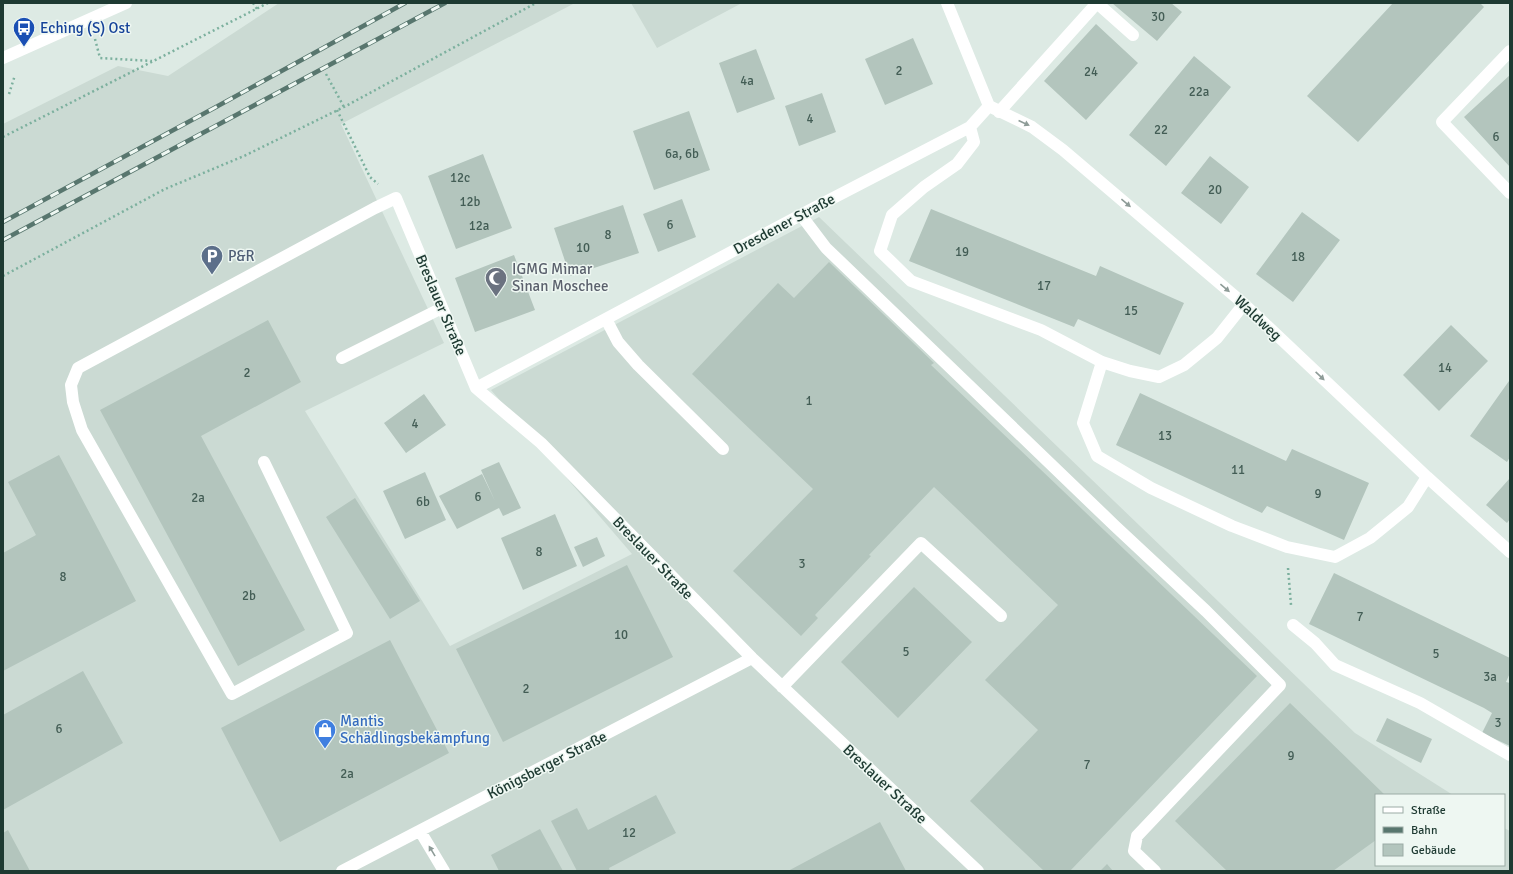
<svg xmlns="http://www.w3.org/2000/svg" width="1513" height="874" font-family="Signika,sans-serif">
<style>
.built{fill:#cbdad3}
.building{fill:#b3c5bd}
.lines{fill:none;stroke-linecap:round;stroke-linejoin:round}
.path{stroke:#7cb09e;stroke-width:2.5;stroke-dasharray:2 3;stroke-linecap:butt}
.minor{stroke:#fff;stroke-width:12}
.rail-casing{stroke:#58766e;stroke-width:4.5}
.rail{stroke:#eef7f2;stroke-width:3;stroke-dasharray:9;stroke-linecap:butt}
.oneway{fill:#8e9c98}
.labels{text-anchor:middle;dominant-baseline:central;stroke-width:3;stroke-linejoin:round;paint-order:stroke}
.number-label{font-size:13px;fill:#435d55}
.transit-label{font-size:15px;fill:#164399;stroke:#eef7f2;text-anchor:start}
.street-label{font-size:15px;fill:#1e3a32;stroke:#eef7f2}
.service-label{font-size:15px;fill:#4e5e75;stroke:#eef7f2;text-anchor:start}
.worship-label{font-size:15px;fill:#5b616d;stroke:#eef7f2;text-anchor:start}
.shop-label{font-size:15px;fill:#366cbe;stroke:#eef7f2;text-anchor:start}
</style>
<rect width="100%" height="100%" fill="#ddeae4"/>
<path class="built" d="M279 3H575L341 124 444 343 305 411 450 646 632 554 491 390 819 217 1355 733 1453 795H1376V865H1504V828L1510 831V871H3V124L118 66 168 76Z
M631 3H742L657 48Z"/>
<path class="building" d="M1112 3H1171L1182 12 1157 41Z
M1393 3H1480L1484 7 1358 142 1307 96Z
M1096 24 1138 63 1086 120 1044 81Z
M913 38 933 84 885 105 865 59Z
M756 49 775 99 737 113 719 63Z
M1194 56 1231 87 1166 166 1129 135Z
M1510 75V167L1464 117Z
M822 93 836 132 799 146 785 106Z
M689 111 710 170 654 190 633 131Z
M483 154 512 228 456 249 428 176Z
M1210 156 1249 187 1221 224 1181 193Z
M682 199 696 237 658 252 643 214Z
M623 205 639 253 570 276 554 228Z
M931 209 1096 276 1100 266 1184 303 1160 355 1078 319 1074 327 909 261Z
M1302 212 1340 240 1293 302 1256 274Z
M514 255 535 310 475 332 455 278Z
M829 262 934 363 931 365 1257 676 1070 871H1044L970 801 1038 730 985 680 1058 605 934 487 869 555 871 556 815 615 818 618 801 636 733 571 813 489 692 374 778 283 794 298Z
M268 320 301 382 201 436 305 630 238 666 100 410Z
M1451 325 1488 361 1439 411 1403 375Z
M1509 381 1510 457 1507 462 1470 436Z
M1140 393 1286 461 1292 449 1369 483 1344 540 1267 506 1262 513 1116 445Z
M424 394 446 425 406 453 384 423Z
M59 455 136 601 3 671V553L36 535 8 482Z
M499 462 521 508 503 516 499 508 457 529 439 496 482 474 495 501 481 470Z
M425 472 446 520 405 539 383 491Z
M1510 478V519L1507 523 1486 505Z
M355 498 420 601 390 619 326 517Z
M555 514 577 566 523 590 501 538Z
M597 537 605 556 583 567 574 547Z
M627 565 673 657 503 742 456 649Z
M1334 573 1510 658V673L1506 682 1510 683V746L1482 733 1492 713 1484 708 1309 624Z
M914 587 972 642 898 718 841 662Z
M390 640 449 753 280 842 221 728Z
M83 671 123 743 3 810V715Z
M1290 703 1385 795H1376V840L1333 871H1227L1175 821Z
M1387 718 1432 739 1421 763 1376 741Z
M656 795 676 833 609 868 610 871H577L551 821 577 808 588 830Z
M880 822 906 871H788Z
M540 829 563 871H499L491 855Z
M8 830 30 871H3V833Z
M1107 864 1113 871H1100Z"/>
<g class="lines">
<path class="path" d="M253 3 257 9
M15 22 17 29
M95 39 100 58 152 61
M326 74 344 107
M9 94 15 75
M337 110 370 177 378 184
M3 137 268 3
M3 276 165 189 244 156 344 107 536 3
M1288 568 1291 605"/>
<path class="minor" d="M947 3 989 106
M1510 51 1442 122 1510 193
M3 58 126 3
M989 106 1032 127 1063 150 1244 304 1427 477 1510 552
M999 112 1097 3 1133 35
M970 127 974 142 957 164 924 187 892 215 880 251 911 281 1041 330 1102 362 1130 371 1159 377 1184 365 1217 338 1244 304
M801 215 826 248 1115 526 1206 611 1280 685 1137 836 1134 851 1155 871
M606 319 618 342 638 365 723 449
M342 358 442 308
M1102 362 1083 423 1097 456 1151 488 1232 526 1287 547 1335 557 1370 538 1408 507 1427 477
M476 388 810 210 970 127 989 106
M264 462 347 633 232 694 82 430 73 402 71 385 78 368 375 208 396 198 476 388 541 443 752 658 978 871
M1293 625 1315 643 1335 665 1420 703 1510 755
M782 687 921 543 1001 616
M420 831 444 871
M342 871 752 658"/>
<g class="rail-casing">
<path id="rail" d="M3 222 216 107 405 3
M3 240 445 3"/>
</g>
<use href="#rail" class="rail"/>
</g>
<defs><path id="oneway-solid" d="M-6-.8H1V-3.2L6.5 0L1 3.2V.8H-6Z"/></defs>
<g class="oneway">
<use href="#oneway-solid" transform="translate(1024 123) rotate(25)"/>
<use href="#oneway-solid" transform="translate(1126 203) rotate(40)"/>
<use href="#oneway-solid" transform="translate(1225 288) rotate(40)"/>
<use href="#oneway-solid" transform="translate(1320 376) rotate(43)"/>
<use href="#oneway-solid" transform="translate(432 851) rotate(-121)"/>
</g>
<defs>
<g id="bus-pin" transform="scale(1.15)"><path d="M0 17L-7.5 6A9.5 9.5 0 1 1 7.5 6Z" fill="#1a4fb4" stroke="#eef7f2"/><path d="M-5-6H5V4H4V6H2V4H-2V6H-4V4H-5ZM-3.5-4V0h7V-4ZM-3.5 1.2v1.5H-2V1.2ZM2 1.2v1.5H3.5V1.2Z" fill="#fff"/></g>
<g id="parking-pin" transform="scale(1.15)"><path d="M0 17L-7.5 6A9.5 9.5 0 1 1 7.5 6Z" fill="#5c6f8a" stroke="#eef7f2"/><path d="M-3.5-5.5H1a3.5 3.5 0 0 1 0 7H-1V5.5H-3.5ZM-1-3.4V-.6H.8a1.4 1.4 0 0 0 0-2.8Z" fill="#fff"/></g>
<g id="mosque-pin" transform="scale(1.15)"><path d="M0 17L-7.5 6A9.5 9.5 0 1 1 7.5 6Z" fill="#6b7280" stroke="#eef7f2"/><path d="M3.5-4.9A6 6 0 1 0 3.5 4.9A5 5 0 1 1 3.5-4.9Z" fill="#fff"/></g>
<g id="shop-pin" transform="scale(1.15)"><path d="M0 17L-7.5 6A9.5 9.5 0 1 1 7.5 6Z" fill="#3f7fe0" stroke="#eef7f2"/><path d="M-5-2.5h2.3a2.7 3.5 0 0 1 5.4 0H5L5.5 6h-11ZM-1.5-2.5h3a1.5 2.3 0 0 0-3 0Z" fill="#fff"/></g>
</defs>
<g fill-rule="evenodd">
<use href="#bus-pin" x="24" y="28"/>
<use href="#parking-pin" x="212" y="256"/>
<use href="#mosque-pin" x="496" y="278"/>
<use href="#shop-pin" x="325" y="730"/>
</g>
<g class="labels">
<g class="number-label">
<text x="1158" y="17">30</text>
<text x="899" y="71">2</text>
<text x="1091" y="72">24</text>
<text x="747" y="81">4a</text>
<text x="1199" y="92">22a</text>
<text x="810" y="119">4</text>
<text x="1161" y="130">22</text>
<text x="1496" y="137">6</text>
<text x="682" y="154">6a, 6b</text>
<text x="460" y="178">12c</text>
<text x="1215" y="190">20</text>
<text x="470" y="202">12b</text>
<text x="670" y="225">6</text>
<text x="479" y="226">12a</text>
<text x="608" y="235">8</text>
<text x="583" y="248">10</text>
<text x="962" y="252">19</text>
<text x="1298" y="257">18</text>
<text x="1044" y="286">17</text>
<text x="1131" y="311">15</text>
<text x="1445" y="368">14</text>
<text x="247" y="373">2</text>
<text x="809" y="401">1</text>
<text x="415" y="424">4</text>
<text x="1165" y="436">13</text>
<text x="1238" y="470">11</text>
<text x="1318" y="494">9</text>
<text x="478" y="497">6</text>
<text x="198" y="498">2a</text>
<text x="423" y="502">6b</text>
<text x="539" y="552">8</text>
<text x="802" y="564">3</text>
<text x="63" y="577">8</text>
<text x="249" y="596">2b</text>
<text x="1360" y="617">7</text>
<text x="621" y="635">10</text>
<text x="906" y="652">5</text>
<text x="1436" y="654">5</text>
<text x="1490" y="677">3a</text>
<text x="526" y="689">2</text>
<text x="1498" y="723">3</text>
<text x="59" y="729">6</text>
<text x="1291" y="756">9</text>
<text x="1087" y="765">7</text>
<text x="347" y="774">2a</text>
<text x="629" y="833">12</text>
</g>
<g class="transit-label">
<text x="40" y="28">Eching (S) Ost</text>
</g>
<g class="street-label">
<text transform="translate(784 224) rotate(-28)">Dresdener Straße</text>
<text transform="translate(441 305) rotate(67)">Breslauer Straße</text>
<text transform="translate(1258 318) rotate(43)">Waldweg</text>
<text transform="translate(653 558) rotate(46)">Breslauer Straße</text>
<text transform="translate(547 765) rotate(-27)">Königsberger Straße</text>
<text transform="translate(885 784) rotate(43)">Breslauer Straße</text>
</g>
<g class="service-label">
<text x="228" y="256">P&amp;R</text>
</g>
<g class="worship-label">
<text x="512" y="269">IGMG Mimar<tspan x="512" dy="17">Sinan Moschee</tspan></text>
</g>
<g class="shop-label">
<text x="340" y="721">Mantis<tspan x="340" dy="17">Schädlingsbekämpfung</tspan></text>
</g>
</g>
<rect width="1513" height="874" fill="none" stroke="#1e3a32" stroke-width="8"/>
<rect x="1375" y="794" width="130" height="72" fill="#eef7f2" stroke="#9baba5"/>
<rect x="1383" y="807" width="20" height="6" fill="#ffffff" stroke="#9baba5"/>
<text x="1411" y="814" font-size="12" fill="#1e3a32">Straße</text>
<rect x="1383" y="827" width="20" height="6" fill="#58766e" stroke="#9baba5"/>
<text x="1411" y="834" font-size="12" fill="#1e3a32">Bahn</text>
<rect x="1383" y="844" width="20" height="12" fill="#b3c5bd" stroke="#9baba5"/>
<text x="1411" y="854" font-size="12" fill="#1e3a32">Gebäude</text>
</svg>
